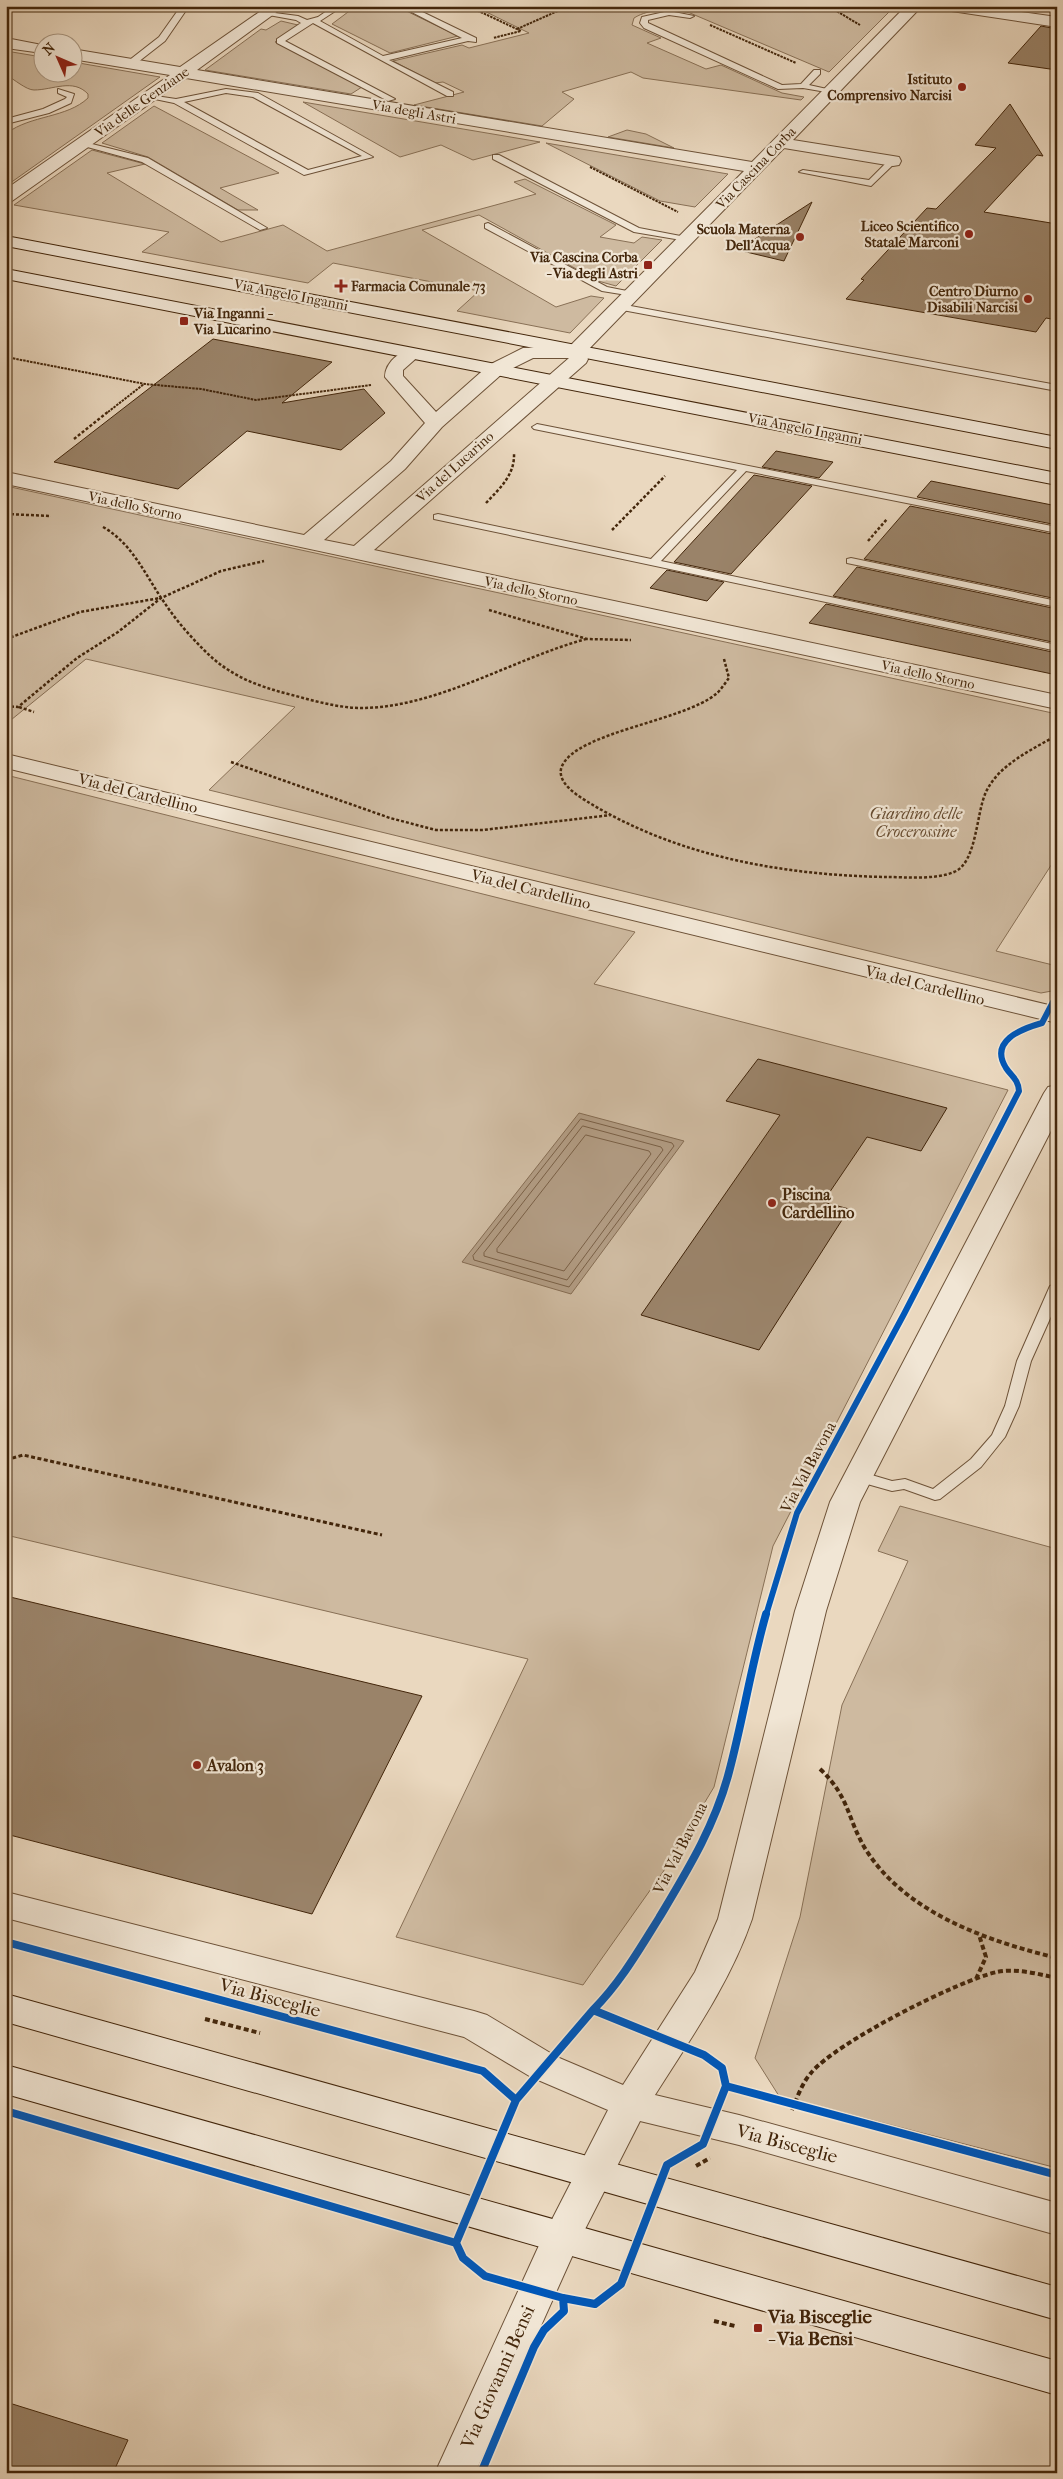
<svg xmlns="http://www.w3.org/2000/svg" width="1063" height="2479" font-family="'IM FELL French Canon',serif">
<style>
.green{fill:#cebaa0;stroke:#887056}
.water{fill:#b19b82;stroke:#856c52}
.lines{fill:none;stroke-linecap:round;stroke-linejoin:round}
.shore{stroke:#7a6046;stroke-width:1}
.building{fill:#9a8369;stroke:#43260b}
.lane-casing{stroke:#6d5238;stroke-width:2}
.street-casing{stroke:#6d5238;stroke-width:2}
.secondary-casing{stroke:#43260b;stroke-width:2}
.path-far3{stroke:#43260b;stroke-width:2;stroke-dasharray:2.5 1;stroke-linecap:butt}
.path-far2{stroke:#43260b;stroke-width:2.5;stroke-dasharray:3 2;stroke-linecap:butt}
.path-far1{stroke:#43260b;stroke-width:3;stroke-dasharray:4 2.5;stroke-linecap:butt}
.path{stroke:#43260b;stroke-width:4;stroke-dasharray:5 3;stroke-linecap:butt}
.lane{fill:#f1e6d5;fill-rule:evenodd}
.street{fill:#f1e6d5;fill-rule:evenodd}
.secondary{fill:#f1e6d5;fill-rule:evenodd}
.cycleway-far1-casing{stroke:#f1e6d5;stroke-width:9}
.cycleway-casing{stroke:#f1e6d5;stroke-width:11}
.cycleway-far1{stroke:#0057b8;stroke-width:6}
.cycleway{stroke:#0057b8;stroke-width:8}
.poi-dot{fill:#8f2418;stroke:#f1e6d5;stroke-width:2}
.labels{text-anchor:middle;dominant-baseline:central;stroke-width:4.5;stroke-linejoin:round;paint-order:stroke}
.far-poi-label{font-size:14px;font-weight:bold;fill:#43260b;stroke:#f1e6d5;text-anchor:end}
.far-street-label{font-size:14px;fill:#43260b;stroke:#f1e6d5}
.street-label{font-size:16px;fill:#43260b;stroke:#f1e6d5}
.park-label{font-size:16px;font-style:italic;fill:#664b30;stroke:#f1e6d5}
.poi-label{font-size:16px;font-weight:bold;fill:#43260b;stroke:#f1e6d5;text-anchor:start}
.near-street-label{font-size:19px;fill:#43260b;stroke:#f1e6d5}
.near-poi-label{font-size:19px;font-weight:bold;fill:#43260b;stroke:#f1e6d5;text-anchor:start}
</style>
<rect width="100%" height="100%" fill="#ead8bf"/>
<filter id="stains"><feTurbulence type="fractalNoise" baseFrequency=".004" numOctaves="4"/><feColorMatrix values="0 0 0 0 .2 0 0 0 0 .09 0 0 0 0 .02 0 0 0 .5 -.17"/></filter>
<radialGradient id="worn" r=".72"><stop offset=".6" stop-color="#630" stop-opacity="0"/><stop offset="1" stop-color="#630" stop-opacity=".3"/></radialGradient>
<path class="green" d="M356 6H396L458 36 390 53 332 24Z
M474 6H895L829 72 690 13C672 9 650 8 634 18L632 25 661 38 647 43 706 69 721 65 782 93 804 97 801 100 643 78 631 72 562 92 574 99 542 126 414 105 464 92 443 82 435 83 393 61 462 45 469 48 529 33Z
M281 21 298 25 275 42 362 87 351 94 205 70 261 29 266 30Z
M6 51 42 57V72H72L73 62 160 77 6 186 7 133C31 115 67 118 88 98V94C73 78 53 90 34 90 26 90 14 79 6 75Z
M303 102 540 142 473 160 441 145 400 157Z
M154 106 279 173 220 188 258 210H238L148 157 102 143Z
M627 130 646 134 674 148 608 137Z
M546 143 728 174 695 207 660 201Z
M92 150 145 164 107 173 221 242 283 225 327 251 536 194 514 182 525 179 616 225 600 237 634 243 642 237 662 240 616 286 598 281 479 215 422 230 556 307 591 296 604 298 570 333 457 311 479 291 333 263 308 283 142 252 169 232 14 205Z
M6 486 1057 714V856L996 951 1057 966V990L1041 993 209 790 295 707 86 659 6 724Z
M6 775 635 932 594 984 1008 1090 773 1546 714 1787 663 1872 583 1985 396 1937 528 1659 6 1535Z
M900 1506 1057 1549V2168L779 2096 755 2058 800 1917 842 1705 908 1561 878 1551Z"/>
<path class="water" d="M579 1113 684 1141 571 1294 462 1262Z"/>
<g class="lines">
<path class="shore" d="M581 1119 672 1143 674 1146 569 1287 474 1260 473 1256Z
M583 1126 661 1147 663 1150 567 1280 484 1256V1253Z
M586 1135 649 1151 651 1154 564 1271 497 1252V1249Z"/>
</g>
<path class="building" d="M1041 26 1057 29V70L1008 63Z
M1010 104 1043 156 1037 155 984 212 1057 224V320L1046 318 1036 332 846 299 864 280 861 279 927 208 936 209 996 148 975 145Z
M812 202 784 261 738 250Z
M213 339 332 362 282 403 364 389 385 413 341 450 247 431 178 489 54 462Z
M776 451 833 462 819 478 762 467Z
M754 475 812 486 731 574 674 562Z
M931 481 1057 506V525L917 497Z
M910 506 1057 535V599L864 559Z
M857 567 1057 609V643L833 596Z
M667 570 724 582 707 601 650 588Z
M826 604 1057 653V675L809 623Z
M758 1059 947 1108 921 1151 867 1137 823 1202 849 1209 759 1350 641 1315 780 1115 726 1101Z
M6 1596 422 1696 312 1914 6 1834Z
M6 2402 128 2440 113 2473H6Z"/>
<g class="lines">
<g class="lane-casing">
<path id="lane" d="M181 6H189L165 41 133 66H127V62L159 37Z
M334 6H343L320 21 383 56 462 38 400 6H410L476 38V42L468 41 389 60 453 92V96H447L313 23 285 41 395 99 388 101 277 43V39L301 23 296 20 263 14 267 12 298 16 307 20 318 17Z
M669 11 694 16 690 18 669 15 648 20V23L782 85 801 84 814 70H820V74L809 85 836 91 832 93 803 88 778 89 644 28 640 23 642 17Z
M58 89 74 94 71 103 49 113 6 124V119L43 109 65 99 67 97 58 93Z
M226 89 258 93 373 157 304 175 174 103 145 97 149 95 176 99ZM226 93 253 97 362 156 308 170 184 102Z
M80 141 148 158 267 228 260 230 142 162 80 145Z
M493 155H499L639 228 691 238 687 241 634 232 493 159Z
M890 159 897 161 871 186 799 172 803 170 869 180Z
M488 223 607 287 637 293 633 296 602 291 485 228V224Z
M620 304 1057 385V391L617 309 615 307Z
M537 424 1057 527V533L746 471 661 561 1057 645V651L434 519V515L438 514 651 559 737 470 534 429 532 427Z
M851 558 1057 601V607L847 563V559Z
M1057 1282V1303L1031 1361 1019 1406 1005 1437 981 1467 940 1499 935 1500 904 1489 892 1491 853 1480 851 1476 853 1472 858 1471 892 1481 905 1479 933 1489 971 1459 992 1435 1005 1406 1017 1361 1050 1286Z"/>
</g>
<g class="street-casing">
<path id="street" d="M268 6H285L197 70 752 162 906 6H922L793 140 893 156 899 157 901 161 899 165 893 166 784 148 585 353 588 359 586 363 374 550 1057 695V709L6 484V472L304 535 391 461 425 423 385 377C385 362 403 346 419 350L421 354 403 370V376L436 412 489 365 523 348 570 346 744 171 186 78 12 201 6 202V189L170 75 72 59V49L180 67ZM533 358H569L354 546 324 540 405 469 442 427 503 373Z
M938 6H978L1057 17V27L945 10Z
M6 38 42 45V53L6 48Z
M6 754 1057 1007V1023L6 768Z
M1057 1085V1119L860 1502 826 1611 752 1919C730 1983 691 2038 655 2095L739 2115 1057 2203V2235L739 2145 640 2121 579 2241 475 2473H435L541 2241 608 2110 531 2077 464 2037 6 1918V1892L474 2011 487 2015 557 2057 623 2085 695 1972 718 1919 795 1611 830 1502 1044 1093 1048 1087Z"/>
</g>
<g class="secondary-casing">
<path id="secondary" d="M6 236 1057 437V449L6 246Z
M6 269 1057 473V485L6 279Z
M6 1994 1057 2287V2320L6 2022Z
M6 2065 1057 2361V2395L6 2094Z"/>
</g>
<path class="path-far3" d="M468 6 521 31 493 38
M828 6 860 25
M710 25 796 63
M517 29 569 6
M590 167 678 212
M6 357 145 384 201 389 256 400 371 385
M108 412 144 384"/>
<path class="path-far2" d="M74 439 109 411
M486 503C500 488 515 475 514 453
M6 514 51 516
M103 527C133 544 145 575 164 602 175 619 189 635 203 649 229 676 257 686 292 695 315 701 338 708 363 708 438 707 513 659 586 639
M612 530 665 476
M868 541 887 519
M489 610 587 639 631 640
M6 639 80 612 160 598
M724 659 729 678C725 683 721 690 716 694 684 721 577 732 562 766 555 782 578 796 588 802 678 857 783 875 886 877 906 877 935 880 954 872 977 863 976 813 986 792 999 764 1032 750 1057 735
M6 706 18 707 77 658 118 632 161 598 221 571 264 561
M19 707 34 712
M231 762 390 818 436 830H483L611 815"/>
<path class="path-far1" d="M6 1460 23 1455 382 1535"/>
<path class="path" d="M820 1769C850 1797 847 1819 866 1850 907 1914 988 1941 1057 1958
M976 1979 986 1957 979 1935
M205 2019 260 2033
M792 2110C797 2098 802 2083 811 2073 835 2043 959 1980 997 1972 1016 1968 1038 1974 1057 1978
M696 2166 710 2158
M714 2321 735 2326"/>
<use href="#lane" class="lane"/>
<use href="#street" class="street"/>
<use href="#secondary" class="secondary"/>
<g class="cycleway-far1-casing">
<path id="cycleway-far1" d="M766 1615 797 1513 904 1314 1019 1091C1018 1079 1012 1077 1006 1068 989 1041 1021 1029 1042 1023L1053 1002 1057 999"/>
</g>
<g class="cycleway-casing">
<path id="cycleway" d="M6 1942 483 2071 516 2100
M593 2010 704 2055 722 2068 726 2086 703 2144 667 2165 621 2284 595 2304 563 2298 485 2276 463 2258 456 2243 516 2100Z
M593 2010C620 1983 639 1950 659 1918 687 1871 715 1826 729 1772 743 1720 751 1666 766 1614
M726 2086 1057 2175
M6 2111 456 2243
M481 2473 534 2347 544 2330 564 2311 563 2298"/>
</g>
<use href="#cycleway-far1" class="cycleway-far1"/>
<use href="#cycleway" class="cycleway"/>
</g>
<g class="poi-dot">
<circle cx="962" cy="87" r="5"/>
<circle cx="969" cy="234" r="5"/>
<circle cx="800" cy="237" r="5"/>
<rect x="643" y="260" width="10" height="10" rx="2.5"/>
<path d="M338.5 278.5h5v5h5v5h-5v5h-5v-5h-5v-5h5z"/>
<circle cx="1028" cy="299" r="5"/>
<rect x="179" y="316" width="10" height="10" rx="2.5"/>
<circle cx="772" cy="1203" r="5"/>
<circle cx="197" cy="1765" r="5"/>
<rect x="753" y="2323" width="10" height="10" rx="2.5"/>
</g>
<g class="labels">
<g class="far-poi-label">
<text x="952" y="79">Istituto<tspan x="952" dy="16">Comprensivo Narcisi</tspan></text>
<text x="959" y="226">Liceo Scientifico<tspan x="959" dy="16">Statale Marconi</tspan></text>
<text x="790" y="229">Scuola Materna<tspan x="790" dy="16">Dell'Acqua</tspan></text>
<text x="638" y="257">Via Cascina Corba<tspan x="638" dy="16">- Via degli Astri</tspan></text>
<text x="351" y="286" text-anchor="start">Farmacia Comunale 73</text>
<text x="1018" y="291">Centro Diurno<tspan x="1018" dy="16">Disabili Narcisi</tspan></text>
<text x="194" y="313" text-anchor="start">Via Inganni -<tspan x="194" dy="16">Via Lucarino</tspan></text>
</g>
<g class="far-street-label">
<text transform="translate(142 102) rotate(-35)">Via delle Genziane</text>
<text transform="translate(414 112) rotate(10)">Via degli Astri</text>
<text transform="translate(756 168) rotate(-46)">Via Cascina Corba</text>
<text transform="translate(291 295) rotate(11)">Via Angelo Inganni</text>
<text transform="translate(805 429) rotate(11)">Via Angelo Inganni</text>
<text transform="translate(455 467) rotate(-42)">Via del Lucarino</text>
<text transform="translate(135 506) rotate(12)">Via dello Storno</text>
<text transform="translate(531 591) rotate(12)">Via dello Storno</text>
<text transform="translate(928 675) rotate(12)">Via dello Storno</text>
</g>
<g class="street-label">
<text transform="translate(138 793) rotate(14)">Via del Cardellino</text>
<text transform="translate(531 889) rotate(14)">Via del Cardellino</text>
<text transform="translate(925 985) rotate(14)">Via del Cardellino</text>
<text transform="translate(808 1467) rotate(-62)">Via Val Bavona</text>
<text transform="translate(680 1848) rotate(-63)">Via Val Bavona</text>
</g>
<g class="park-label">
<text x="916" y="813">Giardino delle<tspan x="916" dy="18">Crocerossine</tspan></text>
</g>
<g class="poi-label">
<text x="782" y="1194">Piscina<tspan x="782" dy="18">Cardellino</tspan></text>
<text x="207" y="1765">Avalon 3</text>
</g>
<g class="near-street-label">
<text transform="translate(270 1998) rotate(15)">Via Bisceglie</text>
<text transform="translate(787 2144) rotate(15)">Via Bisceglie</text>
<text transform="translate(498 2377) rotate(-66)">Via Giovanni Bensi</text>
</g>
<g class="near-poi-label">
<text x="768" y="2317">Via Bisceglie<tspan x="768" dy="22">- Via Bensi</tspan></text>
</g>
</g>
<rect width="1063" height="2479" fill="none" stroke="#ead8bf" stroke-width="25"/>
<rect x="8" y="8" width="1048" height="2464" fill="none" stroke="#43260b" stroke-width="2.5"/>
<rect x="12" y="12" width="1038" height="2454" fill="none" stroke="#43260b"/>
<g transform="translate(58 58) rotate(315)"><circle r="24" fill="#f1e6d5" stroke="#ab9984"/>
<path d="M0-4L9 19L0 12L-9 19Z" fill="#8f2418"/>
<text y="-8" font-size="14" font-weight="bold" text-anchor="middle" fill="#43260b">N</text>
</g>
<rect width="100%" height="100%" filter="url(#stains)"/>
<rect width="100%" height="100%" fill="url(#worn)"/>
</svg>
